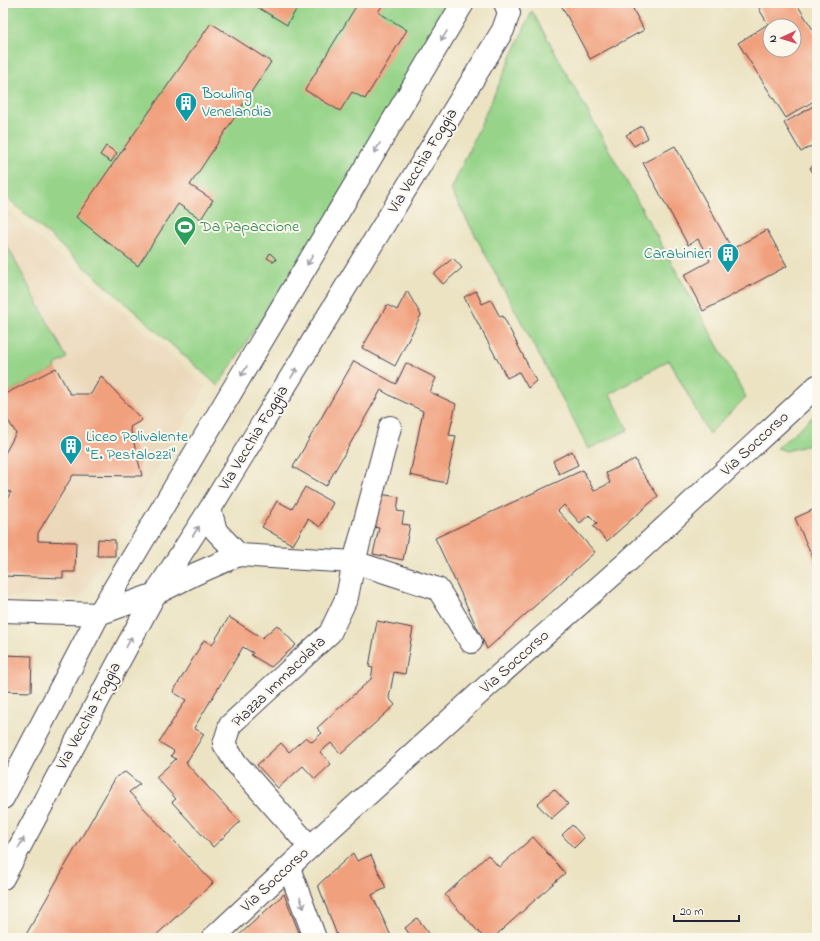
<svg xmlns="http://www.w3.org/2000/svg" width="820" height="941" font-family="'Indie Flower',sans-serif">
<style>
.built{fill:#ebd8ba}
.green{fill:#97d48a;stroke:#5c7b62}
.building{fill:#f1a07e;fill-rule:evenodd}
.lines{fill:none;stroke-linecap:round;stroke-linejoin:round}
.minor-casing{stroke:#403f4f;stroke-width:24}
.major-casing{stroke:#403f4f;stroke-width:24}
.minor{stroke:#fff;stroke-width:22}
.major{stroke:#fff;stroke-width:22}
.oneway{stroke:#9c9ca7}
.labels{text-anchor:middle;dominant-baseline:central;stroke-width:4;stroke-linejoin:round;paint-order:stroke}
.culture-label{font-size:16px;fill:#0d838f;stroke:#fbf7ec;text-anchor:start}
.street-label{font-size:16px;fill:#22223b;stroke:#fbf7ec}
.leisure-label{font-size:16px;fill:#27864d;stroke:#fbf7ec;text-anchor:start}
</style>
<rect width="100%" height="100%" fill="#fbf7ec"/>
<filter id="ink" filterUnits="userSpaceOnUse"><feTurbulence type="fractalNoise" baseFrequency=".025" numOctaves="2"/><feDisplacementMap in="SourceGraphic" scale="8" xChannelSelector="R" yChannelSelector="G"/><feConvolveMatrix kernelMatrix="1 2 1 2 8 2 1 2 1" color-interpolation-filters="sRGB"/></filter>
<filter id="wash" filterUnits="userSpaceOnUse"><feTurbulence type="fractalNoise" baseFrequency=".012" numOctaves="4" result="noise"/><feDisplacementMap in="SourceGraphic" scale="16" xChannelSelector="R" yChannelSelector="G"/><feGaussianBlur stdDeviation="0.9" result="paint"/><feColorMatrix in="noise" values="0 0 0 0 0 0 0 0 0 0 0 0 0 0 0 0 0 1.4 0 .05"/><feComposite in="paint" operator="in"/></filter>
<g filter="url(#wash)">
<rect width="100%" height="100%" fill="#ebe3c2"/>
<path class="built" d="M3 206 206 386 80 599 3 596Z"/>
<path class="green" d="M3 3H454L372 148 218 386 3 194Z
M532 11 746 397 709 434 669 360 610 394 628 430 588 449 578 428 451 190Z
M3 238 67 358 55 365 56 368 3 395Z
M817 413V443L786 451 777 448Z"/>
<g id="blocks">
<path class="building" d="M255 3H300L287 25 254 5Z
M358 3H384L378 12 407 30 365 99 352 92 340 111 305 90Z
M560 3H630L644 30 590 59Z
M723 3H733L726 8Z
M768 3H796L817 36V99L786 118 738 43 768 24 759 9ZM770 26H794V50H770Z
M211 23 271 62 190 185 213 200 201 219 178 204 138 266 76 217Z
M817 104V143L801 152 784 123Z
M642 126 648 138 634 146 626 135Z
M106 146 117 153 111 162 100 155Z
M675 146 732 249 767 230 787 266 703 311 684 275 710 261 698 239 688 245 643 163Z
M817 164V179L810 168Z
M270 253 276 259 274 262 267 258Z
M453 258 462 268 443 284 434 274Z
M407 291 421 315 395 366 362 348 387 305 397 310Z
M476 291 482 304 491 300 500 317 503 316 536 381 528 388 519 372 507 378 464 297Z
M354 361 396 384 406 363 436 378 430 392 456 404 449 435 456 436 446 483 410 475 423 411 391 396 381 390 326 486 293 467Z
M56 368 70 394H91L101 376 142 420 130 427 142 476 73 475 38 533V541L76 542 75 572H63V578L3 576V505L11 492 3 491V457L16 433 3 413V395Z
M572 451 578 465 559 474 553 461Z
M635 459 639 468 658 496 607 541 593 526 597 523 589 515 580 523 564 505 558 511 595 552 487 649 435 538 583 470 594 491 610 483 606 473Z
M305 487 333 503 320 527 308 519 293 545 262 527 277 501 292 509Z
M379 494 399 497 397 511 404 512 402 524 410 525 403 560 373 554 379 528 374 527Z
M817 508V567L795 518Z
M98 539 115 540V556H97Z
M229 617 262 638 277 625 296 645 271 667 251 655 253 653 243 647 194 728 204 734 186 763 240 822 213 847 172 802 176 799 156 777 176 759 171 756 174 751 159 742 186 700 173 692 204 640 212 645Z
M377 621 413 628 405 674 394 672 389 698 395 705 341 754 331 743 320 752 331 764 315 779 303 766 278 788 257 765 281 743 289 752 306 737 312 742 322 733 317 728 371 679 373 668 369 667Z
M3 655 32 656 31 692 3 691Z
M125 772 140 784 129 792 213 883 153 938H24L116 777Z
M554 789 568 804 551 819 537 804Z
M572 825 584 838 574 848 562 835Z
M533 837 565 873 493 938H484L445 895 488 855 499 867Z
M353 853 357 861 371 855 386 888 372 895 392 938H338L318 885Z
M284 894 301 938H236Z
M417 918 433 938H412L405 928Z"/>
</g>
</g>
<g filter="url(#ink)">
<use href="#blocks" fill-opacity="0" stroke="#403f4f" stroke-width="1"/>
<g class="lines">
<g class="minor-casing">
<path id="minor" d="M210 509 216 531 239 555
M3 611 99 614 155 594 195 574 239 555 354 562 438 589 471 642
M3 798 99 614 463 3
M310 847 236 763 224 744 230 725 330 633 347 597 354 562 390 427
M289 868 315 938
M3 878 155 594 210 509 503 30 509 13 505 3"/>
</g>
<g class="major-casing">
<path id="major" d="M213 938 310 847 495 679 625 564 817 386"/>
</g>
<use href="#minor" class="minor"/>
<use href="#major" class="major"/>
</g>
<defs><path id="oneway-shaft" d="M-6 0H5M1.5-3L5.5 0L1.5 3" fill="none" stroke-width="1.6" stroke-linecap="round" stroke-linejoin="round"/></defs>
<g class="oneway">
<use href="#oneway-shaft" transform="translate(444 36) rotate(121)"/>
<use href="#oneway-shaft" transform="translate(377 148) rotate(121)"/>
<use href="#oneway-shaft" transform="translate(310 260) rotate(121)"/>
<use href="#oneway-shaft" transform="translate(244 371) rotate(121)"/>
<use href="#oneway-shaft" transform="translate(294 373) rotate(-59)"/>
<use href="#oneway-shaft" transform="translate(196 531) rotate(-57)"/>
<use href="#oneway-shaft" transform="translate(129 642) rotate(-62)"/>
<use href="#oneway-shaft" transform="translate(21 843) rotate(-62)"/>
<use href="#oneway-shaft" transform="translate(302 903) rotate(70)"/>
</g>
</g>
<defs>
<g id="building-pin" transform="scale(1.15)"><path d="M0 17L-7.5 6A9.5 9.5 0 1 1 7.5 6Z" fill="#0f9aa8" stroke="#fbf7ec"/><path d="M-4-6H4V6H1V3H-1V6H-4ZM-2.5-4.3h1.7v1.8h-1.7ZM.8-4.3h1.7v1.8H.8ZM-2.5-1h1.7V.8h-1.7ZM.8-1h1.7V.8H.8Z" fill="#fff"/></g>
<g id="stadium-pin" transform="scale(1.15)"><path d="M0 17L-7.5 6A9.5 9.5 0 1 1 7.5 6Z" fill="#2e9e5b" stroke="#fbf7ec"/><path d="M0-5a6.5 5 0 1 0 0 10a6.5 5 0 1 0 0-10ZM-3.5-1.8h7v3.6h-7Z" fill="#fff"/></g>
</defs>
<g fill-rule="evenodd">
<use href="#building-pin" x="186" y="103"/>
<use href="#stadium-pin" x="185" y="227"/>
<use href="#building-pin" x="728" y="254"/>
<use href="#building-pin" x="71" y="446"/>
</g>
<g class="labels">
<g class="culture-label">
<text x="202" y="94">Bowling<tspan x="202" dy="18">Venelandia</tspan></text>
<text x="712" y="254" text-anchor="end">Carabinieri</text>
<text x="86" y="437">Liceo Polivalente<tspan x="86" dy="18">"E. Pestalozzi"</tspan></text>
</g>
<g class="street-label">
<text transform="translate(423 161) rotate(-59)">Via Vecchia Foggia</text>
<text transform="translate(254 438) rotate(-59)">Via Vecchia Foggia</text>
<text transform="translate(755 444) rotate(-43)">Via Soccorso</text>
<text transform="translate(515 662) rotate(-42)">Via Soccorso</text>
<text transform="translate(279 682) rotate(-44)">Piazza Immacolata</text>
<text transform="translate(89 716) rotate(-62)">Via Vecchia Foggia</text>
<text transform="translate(275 880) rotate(-43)">Via Soccorso</text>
</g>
<g class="leisure-label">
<text x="200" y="227">Da Papaccione</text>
</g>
</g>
<rect width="820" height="941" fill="none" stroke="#fbf7ec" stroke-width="16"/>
<g transform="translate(782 38) rotate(266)"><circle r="19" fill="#fbf7ec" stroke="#a4a2a5"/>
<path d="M0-3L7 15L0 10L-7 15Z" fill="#d1495b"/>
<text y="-6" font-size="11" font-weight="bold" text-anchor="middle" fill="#22223b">N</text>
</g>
<path d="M674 915v6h65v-6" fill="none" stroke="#22223b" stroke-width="2"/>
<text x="680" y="915" font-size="12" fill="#22223b" stroke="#fbf7ec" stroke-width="3" paint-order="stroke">20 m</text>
</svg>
